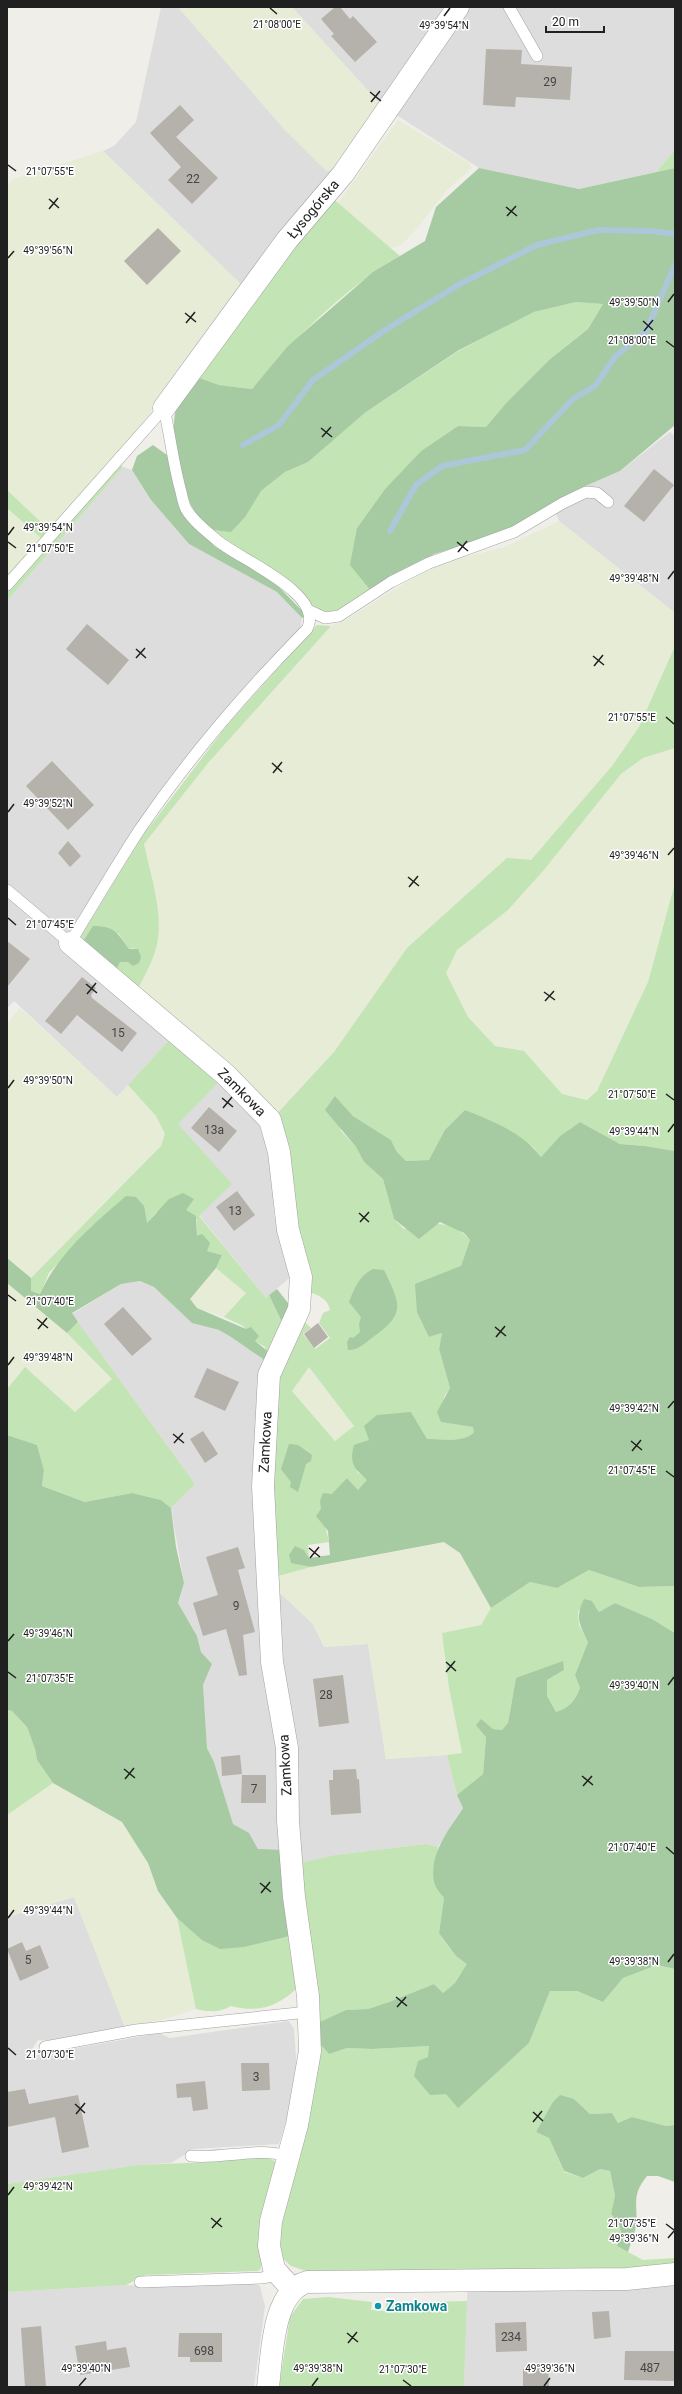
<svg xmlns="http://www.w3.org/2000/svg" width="682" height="2394" font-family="Roboto,sans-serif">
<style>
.residential{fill:#dedddd}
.farmland{fill:#e6ecd5}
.grass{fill:#c3e4b4;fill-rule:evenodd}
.forest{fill:#a6caa1}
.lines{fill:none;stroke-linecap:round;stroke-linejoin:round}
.stream{stroke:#adc7d8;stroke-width:6}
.building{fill:#b5b1ab}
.service-casing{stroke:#a1a1a1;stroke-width:12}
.minor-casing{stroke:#a1a1a1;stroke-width:23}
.tertiary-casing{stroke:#a1a1a1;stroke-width:23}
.service{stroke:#fff;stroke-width:11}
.minor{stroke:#fff;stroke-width:22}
.tertiary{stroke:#fff;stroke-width:22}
.ticks{fill:none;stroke:#202020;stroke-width:1.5}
.culture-dot{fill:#0f9aa8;stroke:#fff;stroke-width:1.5}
.labels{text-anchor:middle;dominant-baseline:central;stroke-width:3;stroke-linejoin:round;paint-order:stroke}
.number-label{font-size:12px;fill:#454443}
.street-label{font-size:14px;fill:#202020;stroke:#fff}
.culture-label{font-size:14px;font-weight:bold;fill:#0d838f;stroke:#fff;text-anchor:start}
.ticks-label{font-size:10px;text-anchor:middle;fill:#202020;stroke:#fff;stroke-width:3;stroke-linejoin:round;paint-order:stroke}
</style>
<rect width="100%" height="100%" fill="#f0eee8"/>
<path class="residential" d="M161 7H178L286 131 336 170 239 294V283L103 151 114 146 136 122Z
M292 7H675V150L656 172 579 189 479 168 381 105Z
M670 432 675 436V613L559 521 552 504 574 491 620 471Z
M123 467 132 470 151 500 189 544 277 592 302 618 300 631 269 660 216 723 157 800 61 943 169 1040 117 1097 14 1001 7 1008V601Z
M218 1083 269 1135 272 1154 274 1215 294 1274 266 1298 199 1215 177 1124Z
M140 1281 154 1287 192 1323 219 1330 231 1337 266 1361 278 1591 313 1624 324 1647 368 1644 386 1759 447 1755 457 1795 463 1807 438 1847 426 1844 335 1855 300 1863 258 1849 249 1833 233 1824 214 1762 207 1748 203 1685 212 1664 201 1652 197 1636 178 1603 184 1583 171 1508 195 1484 72 1314 121 1284Z
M74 1897 125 2027 56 2041 38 2040 27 2057 159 2033 170 2038 289 2021 294 2029 297 2071 293 2099 279 2144 194 2149 171 2163 138 2165 7 2184V1917Z
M675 2268V2387H464L468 2272Z
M251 2283 260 2286 265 2306 254 2387H7V2292L126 2285 152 2287Z"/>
<path class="farmland" d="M178 7H292L381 105 336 170 326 171 286 131Z
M398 120 469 163 472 168 447 190 414 232 400 246 391 248 338 203Z
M103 151 240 283 239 294 132 437 54 526 44 525 7 490V185L14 179Z
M7 508 41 538 7 575Z
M559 521 675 613V646L639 727 612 766 531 860 407 948 334 1052 273 1118 135 994 146 974 157 904 144 844 208 763 331 626 349 618 419 574 458 559 505 547Z
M675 748V883L648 982 597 1091 587 1100 562 1094 524 1051 495 1046 468 1017 446 973 457 950 508 910 543 871 621 774 643 758Z
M20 1008 117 1097 128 1085 156 1116 165 1134 161 1146 31 1278 7 1258V1024Z
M216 1268 246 1293 224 1317 197 1308 189 1299Z
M7 1283 62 1328 112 1379 75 1412 25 1367 7 1388Z
M309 1367 354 1426 335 1441 292 1390Z
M444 1542 460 1553 491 1608 481 1625 442 1633 449 1688 462 1754 386 1759 368 1644 324 1647 313 1624 278 1591V1576L287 1572Z
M53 1783 122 1822 148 1863 158 1891 177 1918 196 2009 165 2019 125 2027 74 1897 7 1917V1815Z"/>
<path class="grass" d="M675 150V168L656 172Z
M330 196 400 256C343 289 294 339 252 389L219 385 194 376Z
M576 302 603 304 588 329 549 360 507 402 486 427 458 426 421 451 385 489 357 528 372 592C355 602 341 615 321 611L220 539 210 528 231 532 261 491 285 472 308 462 366 412 460 350 534 312Z
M114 458 123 467 7 601V575L41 538 7 508V490L44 525 54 526Z
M317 625 331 626 208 763 144 844C150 873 162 908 158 938 156 957 144 977 135 994L108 973 120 962H128L134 948 129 949 118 933 88 948 80 938 141 838 228 724Z
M675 646V748L643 758 621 774 543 871 508 910 457 950 446 973 468 1017 495 1046 524 1051 562 1094 587 1100 597 1091 648 982 675 883V1151L645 1146 620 1144 580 1122 560 1136 541 1157 533 1147 465 1110 429 1160 406 1161 397 1152 391 1140 353 1116 335 1096 341 1131 356 1147 364 1162 383 1179 394 1219 404 1229C430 1224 449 1217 470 1240L461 1266 429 1337 442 1333 439 1349 450 1388 444 1397 442 1422 474 1427V1432C463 1443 441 1439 427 1439L411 1412 369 1440 357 1472 368 1480 358 1490 347 1478 321 1509 329 1542 308 1545 309 1558 304 1550 291 1562 311 1567 278 1576 269 1456 275 1389 305 1322 311 1328 303 1334 315 1349 330 1338 319 1323 323 1313 330 1310C328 1298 317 1295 307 1291L273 1118 334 1052 407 948 507 858 531 860 612 766 639 727ZM309 1367 354 1426 335 1441 292 1391Z
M169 1040 218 1083 178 1124 232 1184 199 1216 266 1298 269 1295 282 1322 269 1363 265 1347 255 1341 243 1326 224 1317 246 1293 216 1268 222 1255 207 1251V1248L197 1236V1219L156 1212 147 1223 93 1225 49 1273 40 1294 31 1291V1278L161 1146 165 1134 156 1116 128 1085Z
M78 1322 195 1484 171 1508 161 1500 132 1493 85 1502 42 1486 44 1470 37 1445 7 1435V1389L25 1367 75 1412 112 1379 67 1333Z
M589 1570 639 1587 674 1586 675 1633 652 1619 615 1603 599 1612 592 1601 578 1611 579 1625 588 1642 575 1675 580 1688C575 1701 569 1708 556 1712L547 1696V1680L564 1670 516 1678 508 1723 502 1730 493 1729 481 1720 486 1737 483 1774 457 1795 447 1755 462 1753 449 1688 442 1633 481 1625 491 1608 530 1582 557 1588Z
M7 1710 12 1711 27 1727 35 1749 37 1760 53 1783 7 1815Z
M426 1844 438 1847 434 1883 444 1898 439 1933 456 1956 468 1964 455 1983 443 1993 434 1984 389 2002 368 2009 346 2010 321 2022V2045L329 2054 347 2048 373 2049 429 2046C427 2068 444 2091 458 2107L529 2043 550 1991H577L603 2002 623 1978 657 1965 675 1969V2125L666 2126 632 2117 618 2123 612 2113 590 2114 574 2099 542 2122 536 2132 549 2138 564 2172 583 2178 600 2169 610 2171 615 2195 611 2214C622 2226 623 2231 617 2246L643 2260 675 2258V2268L306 2271 291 2266 280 2256 278 2211 310 2103 300 1863 335 1855Z
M177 1918 189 1928 281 1938 294 1935 298 1987C278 2007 258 2013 231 2006 219 2013 209 2012 196 2009Z
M250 2157H267L276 2162 262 2230 261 2268 258 2271 146 2275 126 2285 7 2292V2184L138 2165 213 2162Z
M328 2297 372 2302 371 2310 385 2311 386 2303 467 2301 464 2387H279L290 2317 303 2299Z"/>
<path class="forest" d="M479 168 579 189 675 168V425L620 471 574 491 529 519 485 539 434 554 372 592 350 565 357 528 385 489 421 451 458 426 486 427 507 402 549 360 588 329 603 304 576 302 534 312 459 350 366 412 308 462 285 472 261 491 245 517 231 532C225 531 215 531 210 528 181 509 167 436 177 405 180 395 189 384 194 376L219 385 252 389 288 346 373 272 425 241 436 207Z
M153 445 167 455 174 486 184 513 214 546 240 559 278 586 306 615 302 618 277 592 189 544 151 500 132 470 137 456Z
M93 926C114 926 117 932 129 949H138L141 957 139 963 133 966 128 962H120L115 972 88 948 84 940Z
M335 1096 353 1116 391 1140 397 1152 406 1161 429 1160 445 1130 465 1110C494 1122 520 1131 541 1157L560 1136 580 1122 620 1144 645 1146 675 1151V1591L674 1586 639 1587 589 1570 557 1588 530 1582 491 1608 460 1553 444 1542 311 1567 291 1563 289 1555 295 1546 304 1550 309 1558 330 1555 328 1531 316 1516 321 1509 320 1501 323 1493 332 1494 347 1478 358 1490 367 1480C354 1468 349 1464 354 1445L369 1440 364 1426 377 1415 411 1412 427 1439C441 1439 464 1443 474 1432L473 1427 441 1422 437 1412 450 1388 439 1349 442 1333 429 1337 417 1312 415 1284 461 1266 470 1240 464 1233 440 1222 419 1239 394 1219 383 1179 364 1162 356 1147 325 1110Z
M183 1193 194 1199 186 1210 196 1216 197 1236 202 1234 210 1243 207 1251 222 1255 216 1268 190 1299 197 1308 246 1329 251 1327 259 1336 255 1341 270 1353 266 1361 231 1337 219 1330 192 1323 154 1287 140 1281 121 1284 72 1313 78 1322 67 1333 7 1283V1258L31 1278V1291L40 1294C58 1253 93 1225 126 1196L136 1197 144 1206 147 1223 169 1199Z
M373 1269 384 1270C401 1305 406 1314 372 1338 363 1344 359 1350 348 1350L347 1342 350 1337 353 1338 360 1332 359 1324 361 1317 349 1302C355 1287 359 1276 373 1269Z
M277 1289 292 1308 282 1322 269 1295Z
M7 1435 37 1445 44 1470 42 1486 85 1502 132 1493 161 1500 171 1508 176 1547 184 1583 178 1603 197 1636 201 1652 212 1664 203 1685 207 1748 214 1762 233 1824 249 1833 258 1849 284 1850 282 1895 294 1935 244 1947 220 1949 202 1940 177 1918 158 1891 148 1863 122 1822 53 1783 37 1760 35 1749 27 1727 12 1711 7 1710Z
M289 1444 298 1445 312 1455 311 1461 306 1464 298 1492 290 1487 291 1482 281 1469Z
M584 1599 592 1601 599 1612 615 1603 652 1619 675 1633V1969L657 1965 623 1978 603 2002 577 1991H550L529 2043 458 2108 446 2094 430 2095 414 2076 418 2061 428 2057 429 2046 373 2049 347 2048 329 2054 321 2045 320 2022 346 2010 368 2009 389 2002 434 1984 443 1993 455 1983 467 1964 456 1956 439 1933 444 1898C441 1894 435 1887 434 1882 429 1853 449 1830 463 1808L457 1795 483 1774 486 1737 476 1725 481 1719 493 1729 502 1730 508 1723 516 1678 563 1661 564 1670 547 1680V1696L556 1712C569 1708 575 1701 580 1688L575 1675 588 1642C579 1624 575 1617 584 1599Z
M560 2095 574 2099 590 2114 612 2113 618 2123 632 2117 666 2126 675 2125V2182L658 2176H647C629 2198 640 2207 635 2231 633 2238 630 2245 628 2252L617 2246C623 2231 622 2226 611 2214L615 2195 610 2171 600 2169 583 2178 564 2171 549 2138 536 2132 553 2102Z"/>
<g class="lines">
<path class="stream" d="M243 445 279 425 313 380 385 330 460 284 537 245 598 230 650 231 675 234
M390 531 416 485 442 466 525 450 573 399 595 386 615 357 646 331 675 265"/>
</g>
<path class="building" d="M335 7H340L350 19 353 16 377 42 355 62 331 36 334 34 321 19Z
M486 49 522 50 521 64 572 67 570 100 516 97 515 107 483 105Z
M180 105 194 120 176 137 218 178 192 204 168 180 181 167 150 133Z
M158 228 181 251 147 285 124 261Z
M654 469 674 485 644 522 624 506Z
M87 624 129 660 108 685 66 649Z
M52 761 94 805 68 830 26 786Z
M68 841 81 856 70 867 58 853Z
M7 941 30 959 7 987Z
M82 977 96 988 91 995 92 998 137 1033 122 1052 77 1015 61 1034 45 1021Z
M209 1107 237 1131 219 1152 191 1128Z
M237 1191 255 1215 234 1231 216 1207Z
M123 1307 152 1339 132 1356 104 1324Z
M318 1323 328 1337 314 1348 304 1334Z
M207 1368 239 1382 225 1411 194 1397Z
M203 1431 218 1454 205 1463 190 1439Z
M238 1547 245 1568 238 1570 255 1632 243 1635 247 1675 239 1676 226 1629 203 1636 193 1603 218 1595 206 1557Z
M343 1675 349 1723 319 1727 313 1679Z
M240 1755 242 1774 222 1776 221 1757Z
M356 1769 357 1779H359L361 1813 331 1815 329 1780H333V1770Z
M242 1775H266V1803H241Z
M22 1942 26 1951 40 1945 49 1968 20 1981 7 1949Z
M241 2063H269L270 2090 242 2091Z
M205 2081 208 2109 193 2111 191 2097 177 2098 176 2084Z
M25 2089 29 2104 78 2095 89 2147 62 2153 55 2117 7 2127V2092Z
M609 2311 611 2337 594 2339 592 2312Z
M526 2322 527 2351 496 2352 495 2323Z
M41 2326 46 2387H25L21 2328Z
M179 2333H222V2362H190V2357H178Z
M106 2341 107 2350 126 2347 130 2367 80 2375 75 2346Z
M625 2351H675V2381L624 2380Z
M548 2367 549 2387H523V2369Z"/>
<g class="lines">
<g class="service-casing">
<path id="service" d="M509 7 537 56
M7 585 164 408
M310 611 325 618 339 616 391 582 429 563 514 532 563 503 586 492 597 493 608 502
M7 890 70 943C93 905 116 866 140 829 188 759 247 690 307 629 326 594 239 559 218 541 207 532 193 521 186 509 183 503 182 495 180 488 173 462 170 435 164 408
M45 2047 136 2030 308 2012
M191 2156C224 2159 255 2147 288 2156
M140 2282 262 2278 278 2275"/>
</g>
<g class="minor-casing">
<path id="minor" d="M164 408 287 240 343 174 458 7
M70 943 226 1075 270 1120 279 1152 288 1230 301 1277 299 1309 269 1375 263 1486 272 1662 287 1748 288 1821 294 1897 308 1996 310 2051 297 2125 271 2221 269 2246 274 2269 292 2289"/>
</g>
<g class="tertiary-casing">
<path id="tertiary" d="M268 2387C272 2356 272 2292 307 2282L627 2279 675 2274"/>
</g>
<use href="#service" class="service"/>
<use href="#minor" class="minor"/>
<use href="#tertiary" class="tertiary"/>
</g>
<path class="ticks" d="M270 8 277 14M444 16 450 8M370 92 381 101M371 102 380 91M8 165 16 171M49 199 59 208M506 207 517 216M49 209 58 198M507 216 516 206M8 258 14 251M668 302 674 294M185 313 196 322M643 321 653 330M186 323 195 312M644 331 653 320M666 341 674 347M321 428 332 437M322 437 331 427M8 535 14 527M8 542 16 548M457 542 468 551M458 552 467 541M668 579 674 571M136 649 146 658M593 656 604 665M136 658 145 648M594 666 603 655M666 717 674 724M272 763 282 772M273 773 282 762M8 812 14 804M668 855 674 848M408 877 419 886M409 887 418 876M8 918 16 925M86 984 97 993M544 992 555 1000M87 994 96 983M545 1001 554 991M8 1088 14 1080M666 1094 674 1100M222 1098 233 1107M223 1108 232 1097M668 1132 674 1124M359 1213 369 1222M360 1222 369 1212M8 1295 16 1301M37 1319 48 1328M495 1327 506 1336M38 1329 47 1318M496 1337 505 1326M8 1365 14 1357M668 1408 674 1401M173 1434 184 1443M631 1441 642 1450M174 1443 183 1433M632 1451 641 1440M666 1471 674 1477M309 1548 320 1557M310 1558 319 1547M8 1641 14 1634M446 1662 456 1671M8 1672 16 1678M446 1672 455 1661M668 1685 674 1677M124 1769 135 1778M582 1776 593 1785M125 1779 134 1768M583 1786 592 1776M666 1847 674 1854M260 1883 271 1892M261 1893 270 1882M8 1918 14 1910M668 1962 674 1954M396 1997 407 2006M397 2007 406 1997M8 2048 16 2055M75 2104 85 2113M533 2112 543 2121M76 2114 85 2103M533 2122 542 2111M8 2195 14 2187M211 2218 222 2227M666 2224 674 2230M212 2228 221 2218M668 2238 674 2231M347 2333 358 2342M348 2343 357 2332M403 2380 411 2386M79 2386 86 2378M312 2386 318 2378M544 2386 550 2378"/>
<circle class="culture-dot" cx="378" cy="2306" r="4"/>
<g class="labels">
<g class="number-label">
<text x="550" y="82">29</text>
<text x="193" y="179">22</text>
<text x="118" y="1033">15</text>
<text x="214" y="1130">13a</text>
<text x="235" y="1211">13</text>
<text x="236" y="1606">9</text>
<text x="326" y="1695">28</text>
<text x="254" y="1789">7</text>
<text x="28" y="1960">5</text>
<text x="256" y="2077">3</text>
<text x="511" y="2337">234</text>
<text x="204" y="2351">698</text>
<text x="650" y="2368">487</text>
</g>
<g class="street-label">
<text transform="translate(313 209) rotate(-50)">Łysogórska</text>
<text transform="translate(242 1092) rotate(45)">Zamkowa</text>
<text transform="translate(265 1442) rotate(-87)">Zamkowa</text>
<text transform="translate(285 1765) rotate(-93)">Zamkowa</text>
</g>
<g class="culture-label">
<text x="386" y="2306">Zamkowa</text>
</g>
</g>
<g class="ticks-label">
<text x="277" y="28">21°08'00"E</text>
<text x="444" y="29">49°39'54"N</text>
<text x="50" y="175">21°07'55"E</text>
<text x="48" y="254">49°39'56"N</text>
<text x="634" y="306">49°39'50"N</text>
<text x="632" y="344">21°08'00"E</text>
<text x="48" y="531">49°39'54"N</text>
<text x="50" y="552">21°07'50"E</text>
<text x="634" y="582">49°39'48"N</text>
<text x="632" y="721">21°07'55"E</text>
<text x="48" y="807">49°39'52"N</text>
<text x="634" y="859">49°39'46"N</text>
<text x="50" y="928">21°07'45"E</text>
<text x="48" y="1084">49°39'50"N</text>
<text x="632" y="1098">21°07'50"E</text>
<text x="634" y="1135">49°39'44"N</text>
<text x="50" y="1305">21°07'40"E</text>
<text x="48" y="1361">49°39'48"N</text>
<text x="634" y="1412">49°39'42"N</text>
<text x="632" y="1474">21°07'45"E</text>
<text x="48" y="1637">49°39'46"N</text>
<text x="50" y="1682">21°07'35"E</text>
<text x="634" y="1689">49°39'40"N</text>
<text x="632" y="1851">21°07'40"E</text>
<text x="48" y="1914">49°39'44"N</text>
<text x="634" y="1965">49°39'38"N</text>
<text x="50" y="2058">21°07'30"E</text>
<text x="48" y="2190">49°39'42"N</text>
<text x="632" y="2227">21°07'35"E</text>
<text x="634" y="2242">49°39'36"N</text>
<text x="86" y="2372">49°39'40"N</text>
<text x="318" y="2372">49°39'38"N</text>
<text x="550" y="2372">49°39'36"N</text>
<text x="403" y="2373">21°07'30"E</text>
</g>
<rect width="682" height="2394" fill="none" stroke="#202020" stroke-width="16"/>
<path d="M546 26v6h58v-6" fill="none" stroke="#202020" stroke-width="2"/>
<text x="552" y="26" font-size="12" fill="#202020" stroke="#ffffff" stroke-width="3" paint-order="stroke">20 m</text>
</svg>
